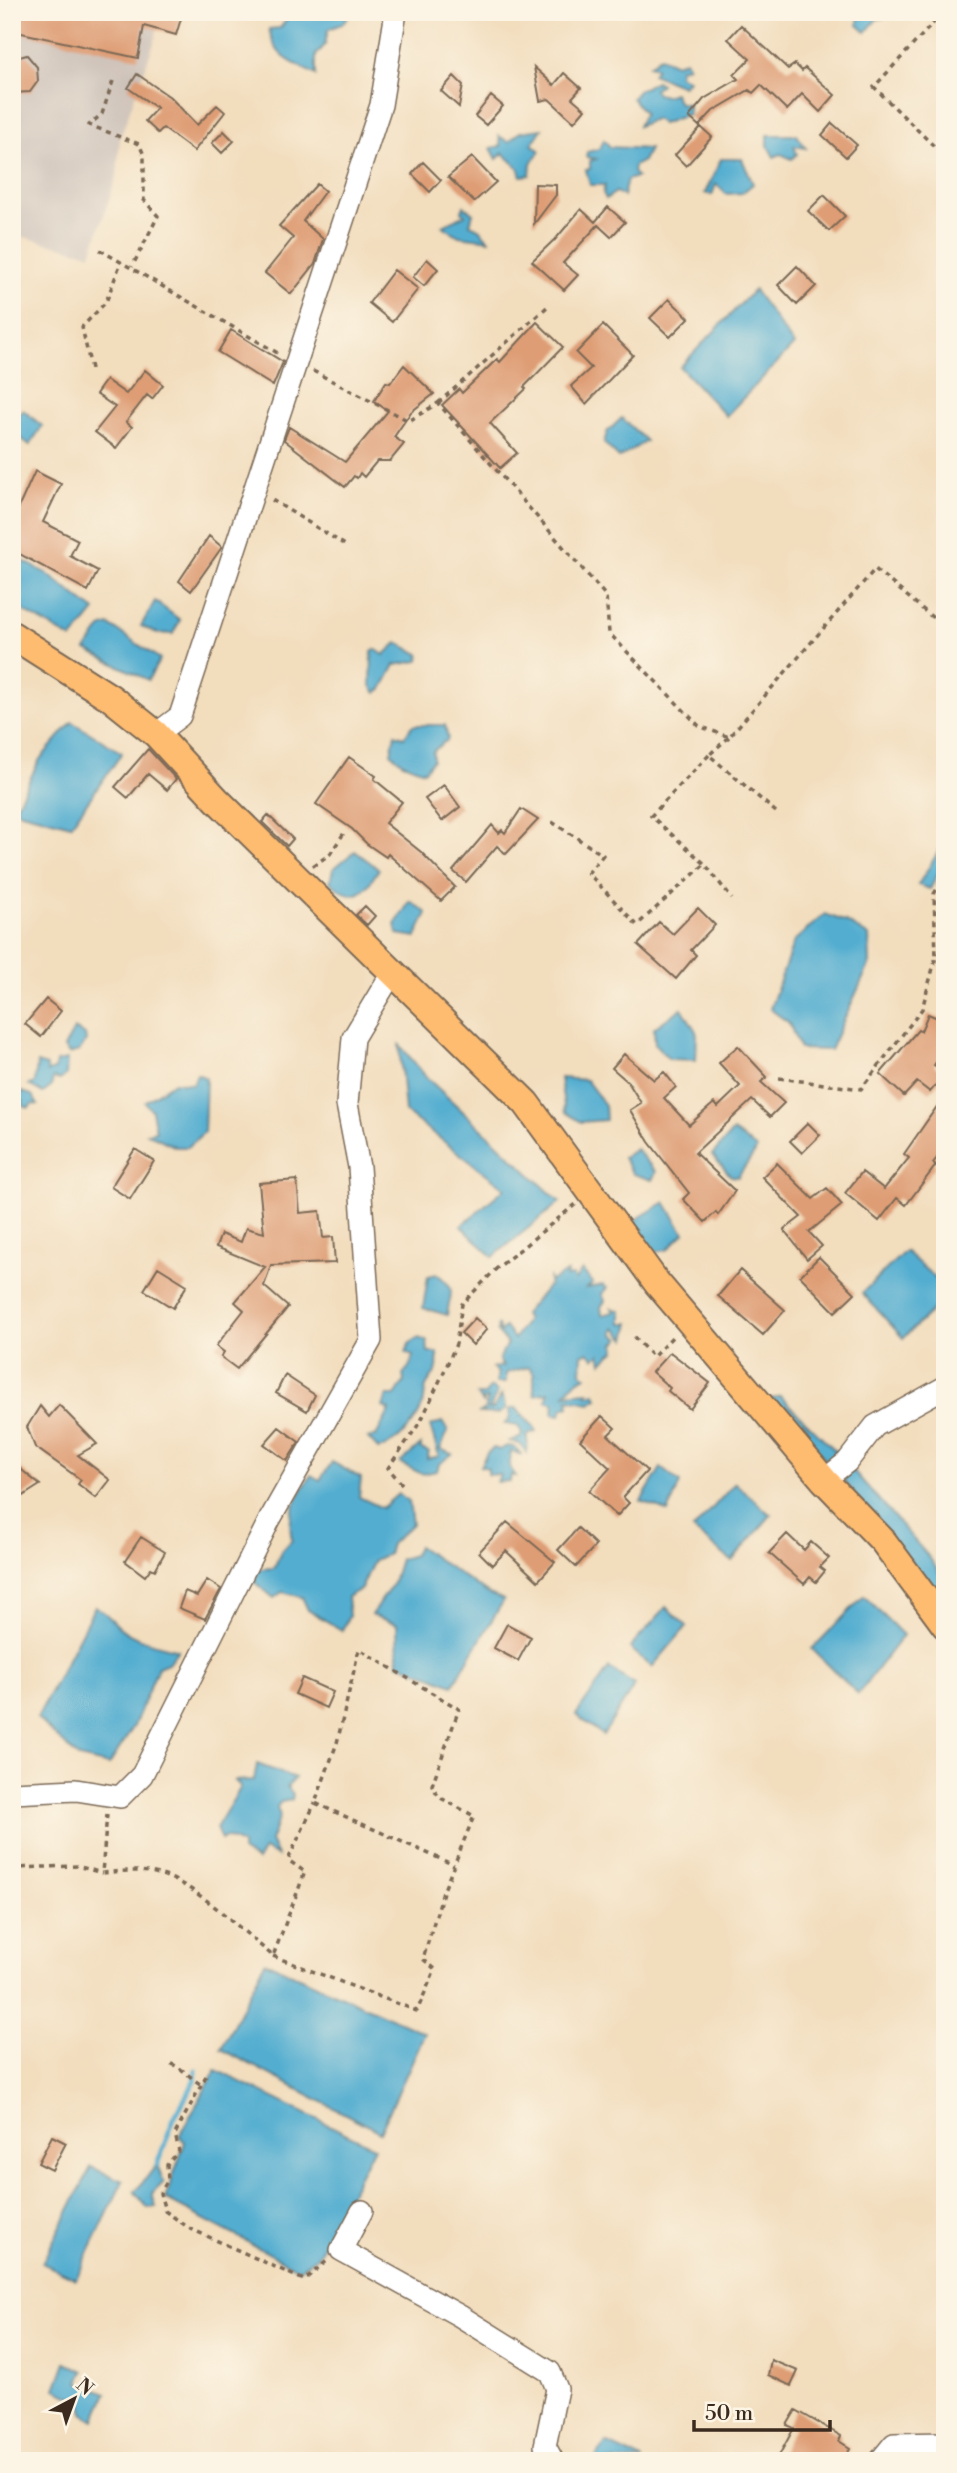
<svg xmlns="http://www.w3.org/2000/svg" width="957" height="2473" font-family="'Libre Bodoni',serif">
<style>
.industrial{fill:#cec2b9}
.water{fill:#53add0;stroke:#476c77;stroke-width:2}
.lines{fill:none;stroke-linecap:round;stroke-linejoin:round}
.stream{stroke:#53add0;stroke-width:5}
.building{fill:#de9d75}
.minor-casing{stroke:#7b6956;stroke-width:24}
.major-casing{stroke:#7b6956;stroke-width:30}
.path{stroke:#7b6956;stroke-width:3.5;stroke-dasharray:5 5;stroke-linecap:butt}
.minor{stroke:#fff;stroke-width:21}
.major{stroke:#febc70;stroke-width:26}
</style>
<rect width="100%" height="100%" fill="#fcf5e5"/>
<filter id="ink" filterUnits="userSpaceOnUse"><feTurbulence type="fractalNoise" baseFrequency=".0143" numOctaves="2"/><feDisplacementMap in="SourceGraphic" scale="14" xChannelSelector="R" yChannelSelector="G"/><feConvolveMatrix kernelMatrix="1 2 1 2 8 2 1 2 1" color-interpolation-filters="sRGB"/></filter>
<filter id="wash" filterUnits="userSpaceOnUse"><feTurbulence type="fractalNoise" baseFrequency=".00686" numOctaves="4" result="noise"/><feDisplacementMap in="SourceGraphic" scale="28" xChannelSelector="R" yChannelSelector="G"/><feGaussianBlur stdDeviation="1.57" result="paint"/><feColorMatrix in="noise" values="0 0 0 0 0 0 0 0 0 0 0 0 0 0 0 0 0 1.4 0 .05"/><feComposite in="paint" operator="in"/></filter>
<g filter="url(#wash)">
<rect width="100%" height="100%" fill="#f2ddbd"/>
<path class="industrial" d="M12 12H160L155 40 120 138 117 175 91 254 12 234Z"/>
<path class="water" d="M293 12H348L349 16 342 24 328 29 325 45 316 55V75C291 61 275 59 269 29L280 28Z
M859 12H882L886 17 877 19 866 32 858 25Z
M660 57 676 64 685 60 688 66 680 68 679 75 688 80 683 86 652 74 656 68 649 65Z
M656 81 661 84 654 89 657 94 665 96 674 93 679 103 688 104V114L662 124 655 119 638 126 644 113 632 98 638 91Z
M542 129 532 144 540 151 531 163 530 175 521 176 518 167 503 153 497 159 491 148 501 146 499 136 509 142 520 132Z
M768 135H797L806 148 794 146 797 154 792 159 781 154 774 157 768 146Z
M604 140 610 147 649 149 643 161 634 166 633 172 637 177 627 180 623 196 616 192 606 199 603 193 605 185H590L586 170 590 169V161L596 159 586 157 587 152 599 149Z
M721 159H742L753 184 742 193 726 194 716 184 712 195 705 193Z
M464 206 473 213 470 224 477 227 489 240 459 236 443 226 465 215 462 211Z
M754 290 794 345 726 416 680 367Z
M23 410 42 426 30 445 12 432V421Z
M622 418 646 441 619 458 604 443 607 432Z
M12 555 46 573 95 611 72 639 12 604Z
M155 601 180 620 173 634 156 633 141 626Z
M109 625 160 659 148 680 86 650 101 628Z
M397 643 420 654 419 661 395 665 382 689 376 693 371 686 372 652 375 649 384 655Z
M72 722 122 753 71 825 14 810 40 759Z
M413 725H445L448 739 433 751V760L424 771 403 763 391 753 395 734 404 737Z
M945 841V861L930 889 918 885Z
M355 851 379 869C363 894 356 905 330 882L333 869Z
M410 901 427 913 416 937 398 934 395 925Z
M825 914 846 922 869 936 870 963 830 1050 800 1049 789 1023 770 1009 794 941Z
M682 1008 697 1033 696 1060 669 1059 655 1044 654 1028Z
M74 1029 85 1035 86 1041 79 1051 69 1054 64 1048Z
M399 1044 427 1078 560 1202 493 1257 461 1226 505 1188 405 1112Z
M67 1060 66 1075 60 1080 53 1078 51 1087 43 1093 29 1085 35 1083 37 1063 47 1066V1072L55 1070 56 1062Z
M197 1074 206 1078 204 1132 188 1147H176L147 1133 156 1131 152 1111 145 1102 174 1082 193 1084Z
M560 1078 586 1080 605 1105 606 1120 581 1122 565 1112Z
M22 1092 32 1095 38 1105 32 1104 29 1108 23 1106V1101H15L13 1093Z
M733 1131 757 1149 738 1177 731 1176 712 1155Z
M636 1149 656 1172 652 1180 633 1174 623 1158Z
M665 1202 684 1233 667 1250 647 1253 633 1236 635 1220Z
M905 1251 945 1287V1299L903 1338 862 1293Z
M582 1270 593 1283 587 1288 603 1285 607 1288 602 1294 605 1301 601 1307 602 1315 614 1312 612 1308 621 1311V1323H630L626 1339 615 1328 613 1333 620 1339 615 1343 616 1350 602 1362 600 1354 594 1358 588 1352 582 1355 581 1372 586 1376 575 1382 565 1394 589 1392 587 1396 595 1393 598 1398 590 1403 568 1399 569 1406 563 1408 560 1415 553 1414 554 1403 546 1400 549 1392 534 1395V1374L529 1367 506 1373V1383H496L498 1373 492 1368 503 1366 499 1360 507 1343 497 1332 498 1325 500 1333 505 1327 514 1339 527 1320 524 1314 549 1285V1278L551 1281 567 1272 566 1277 572 1276 575 1280Z
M437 1274C458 1290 450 1292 447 1315L423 1308 428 1276Z
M418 1338 427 1341 428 1353H437C439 1380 434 1367 426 1387 424 1392 425 1399 423 1404 416 1423 398 1444 378 1449L368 1438 376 1436 390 1410 383 1407 387 1396H395L404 1382 403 1374 411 1365 413 1356 406 1353 409 1344Z
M490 1387 498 1392 489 1409H493L502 1394 506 1409 498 1414 480 1413 485 1410 488 1399 483 1400 484 1404 477 1395H485Z
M780 1396 846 1461 835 1470 769 1400Z
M516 1408 535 1428 536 1432 528 1434 527 1453 520 1444 510 1441 520 1438 522 1433 518 1426 505 1424 510 1418 509 1409Z
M442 1422 448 1431 440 1449 452 1454 439 1464 437 1471 422 1474 400 1463 421 1445V1449L429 1452 427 1459 439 1456 430 1426Z
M507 1446 514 1447 522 1455 511 1451 509 1466 516 1476 511 1475 510 1481 497 1482 500 1475 488 1474V1468L480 1466 487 1453 494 1448 499 1450Z
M332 1462 361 1478 359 1497 382 1508 398 1494 409 1501 412 1524 391 1544 388 1554 374 1560 361 1589 347 1597 349 1616 342 1630 308 1610 302 1597 282 1592 274 1598 253 1581 259 1569 274 1568 281 1552 292 1540C286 1512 297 1499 311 1475L320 1480Z
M661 1468 680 1483 668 1512 641 1501Z
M851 1468 929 1557 945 1582V1609L843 1480Z
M735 1483 771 1515 732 1561 693 1530Z
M418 1546 489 1594 504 1600 453 1685 398 1663 397 1624 371 1615 392 1585 400 1559 414 1555Z
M864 1596 903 1635 858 1694 812 1649Z
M95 1606C105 1612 108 1616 116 1624 131 1640 158 1644 178 1650L168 1663 158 1667 134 1726 109 1765 79 1758 37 1718Z
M666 1607 687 1626 652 1667 630 1648Z
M609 1668 635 1685 603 1735 576 1715Z
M257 1764 295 1778 287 1786 293 1794 292 1800 281 1802 277 1807 280 1816 270 1841 277 1856 264 1849 257 1861 242 1851V1844L226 1837 221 1840 216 1828 241 1787 235 1781 254 1780Z
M265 1962 425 2033 380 2132 221 2049Z
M216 2070 374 2147 318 2256 299 2269 165 2199 185 2142 179 2136Z
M157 2165 164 2182 152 2194 156 2207H147L134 2191C144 2184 148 2174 157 2165Z
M91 2167 123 2181 76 2279 42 2263Z
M66 2362 84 2371 79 2382 107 2393 95 2420 84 2413 81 2401 56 2389Z
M606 2443 642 2460V2461H594Z"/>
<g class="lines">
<path class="stream" d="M157 2165 174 2118 195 2081 196 2070"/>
</g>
<g id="blocks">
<path class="building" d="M12 12H183L176 35 144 26 138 58 12 31Z
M741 25 788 69 795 64 802 71 805 68 835 95 820 112 802 94 787 110 761 85 753 93 749 90 713 111 699 126 689 117 704 99 738 79 734 75 750 59 728 39Z
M27 55 37 67 38 81 30 92 12 93V59Z
M534 67 554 85 564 73 581 88 572 98 585 109 574 122 549 99 540 101Z
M137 74 170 97 197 125 217 105 225 112 194 151 163 128 158 133 145 121 157 108 128 88Z
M454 76 463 85 459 107 441 91Z
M491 96 503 106 486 125 475 116Z
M832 123 857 145 846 157 822 135Z
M701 127 712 137 686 166 675 155Z
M224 131 234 141 222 153 212 143Z
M472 157 496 182 474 202 448 177Z
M423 162 441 180 430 192 412 174Z
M317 184 325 191 303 221 323 239 315 264 291 294 265 273 293 238 279 226Z
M535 184 556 185V195L534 224Z
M824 195 845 216 829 231 808 211Z
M608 207 625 222 611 237 598 225 563 263 578 275 564 290 532 261 555 239 554 241 581 209 595 222Z
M427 259 438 269 424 286 413 277Z
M797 266 816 286 797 305 778 285Z
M394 270 418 289 392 322 369 303Z
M669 299 689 318 670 337 650 318Z
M537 322 563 347 524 387 526 389 490 423 517 453 500 468 442 405 459 389 462 393 497 359 500 362Z
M603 325 633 355 586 404 571 386 591 368 576 353Z
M231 330 283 362 273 386 218 352Z
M404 365 434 394 411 412 394 437 404 444 390 461H377L364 477 360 473 357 478 354 476 345 487 284 440 289 427 345 462 388 411 374 401 386 382 390 383Z
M145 370 163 385 152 399 147 395 126 422 132 427 116 448 95 432 115 407 96 394 106 380 126 394Z
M35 471 61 484 43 522 78 540 70 556 98 571 88 591 12 550V522Z
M209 536 222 547 191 591 179 581Z
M148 749 176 779 167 790 148 774 128 798 115 787Z
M349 757 376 776 374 779 402 802 385 823 421 852 455 887 441 901 388 854 386 857 367 844 352 829 316 804Z
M444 785 460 807 442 821 425 799Z
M521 809 538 820 506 854 497 846 466 882 453 871 492 825 499 833 502 830 505 833Z
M268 815 293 839 287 846 262 822Z
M365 906 375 916 367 925 356 915Z
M698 908 715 925 691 950 696 955 676 979 638 945 659 922 673 934Z
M46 999 61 1011 41 1037 25 1024Z
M928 1014 945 1021V1049L934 1065 945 1074 930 1092 917 1082 904 1096 880 1074 918 1030 921 1031Z
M738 1046 767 1077 761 1082 784 1103 770 1117 752 1100 695 1153 735 1191 718 1215 716 1212 705 1222 683 1199 689 1193 649 1142 630 1110 641 1103 628 1082 612 1068 624 1054 654 1080 664 1072 676 1087 664 1098 689 1125 714 1103 718 1107 740 1086 719 1063Z
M945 1095V1148L933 1163 936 1165 906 1205 897 1198 879 1221 845 1193 862 1172 884 1189 909 1158 904 1154Z
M808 1123 820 1135 802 1153 790 1141Z
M135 1149 154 1161 130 1199 111 1187Z
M777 1163 813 1199 827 1188 842 1205 809 1232 822 1246 807 1259 784 1230 801 1217 762 1177Z
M297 1180 300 1213 320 1211 323 1238 333 1237 335 1263 271 1265 264 1286 288 1307 237 1369 221 1357 224 1352 216 1346 244 1310 235 1302 265 1267 216 1247 221 1234 241 1242 246 1228 264 1233 259 1183Z
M819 1257 855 1293 835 1312 800 1276Z
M158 1267 187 1285 173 1308 144 1290Z
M740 1270 785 1310 763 1335 718 1296Z
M475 1318 487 1329 473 1345 461 1333Z
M670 1352 710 1383 690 1409 668 1391 670 1388 652 1372Z
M285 1375 315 1395 307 1411 276 1393Z
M59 1405 97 1444 78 1455 110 1480 96 1498 78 1484 81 1480 35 1447 27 1427 40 1406 49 1417Z
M602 1416 615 1428 608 1435 647 1471 623 1497 629 1503 617 1516 589 1491 610 1468 580 1440Z
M279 1427 299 1442 287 1461 264 1444Z
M12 1462 40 1485 12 1503Z
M507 1522 555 1562 538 1581 506 1551 492 1565 479 1552Z
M578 1528 596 1545 576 1567 558 1550Z
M787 1534 804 1550 811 1542 829 1558 820 1567 825 1571 816 1582 810 1577 804 1584 769 1553Z
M141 1537 165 1552 155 1570 151 1568 145 1576 125 1561Z
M207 1580 221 1589 205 1619 179 1608 185 1591 197 1596Z
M507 1624 531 1637 518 1661 494 1648Z
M302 1678 333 1692 326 1708 295 1694Z
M52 2136 66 2143 52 2170 38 2163Z
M771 2360 798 2371 791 2386 768 2375Z
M796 2410 841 2436 839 2441 850 2448 843 2461H776L794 2428 787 2425Z"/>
</g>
</g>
<g filter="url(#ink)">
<use href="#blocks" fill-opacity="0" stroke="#7b6956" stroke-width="2"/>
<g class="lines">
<g class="minor-casing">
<path id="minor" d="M156 734 180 716 381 105 396 12
M824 1480 847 1462 875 1426 945 1387
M12 1793 76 1790 120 1797 142 1775 270 1519 371 1340 359 1167 347 1104 353 1038 392 973
M362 2211 341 2250 460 2316 550 2372 557 2389 545 2446 553 2461
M880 2461 894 2444 945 2443"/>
</g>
<g class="major-casing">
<path id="major" d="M12 635 111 698 156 734 217 800 526 1103 657 1283 824 1480 883 1541 945 1625"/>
</g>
<path class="path" d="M945 21 937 19 874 87 945 157
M113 81 102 114 89 125 139 144 144 155V200L158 216 132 267
M100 250 281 355
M91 369 82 327 106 302 121 262
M313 371 409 421 438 403 606 596 609 633 699 726 729 737 875 569 945 628
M438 403 547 307
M272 500 345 545
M729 737 709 755 776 812
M709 755 651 816 705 864 732 899
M552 822 603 855 588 873 637 925 705 864
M313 866 330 854 344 833
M779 1078 861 1089 922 1009 936 957 934 894 945 875
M634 1337 653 1357 674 1335
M402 1484 388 1468 421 1421 447 1365 456 1344 462 1304 496 1269 576 1204
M107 1814 102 1873C121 1871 144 1869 162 1875 199 1887 243 1932 273 1956L305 1872 288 1860 315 1803
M12 1868 77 1866 102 1873
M273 1956 417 2011 435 1969 423 1959 443 1892 474 1816 439 1797 432 1785 459 1709 359 1649 337 1743 315 1803 454 1865
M171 2064C182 2067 191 2079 202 2085
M206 2076 175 2134 179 2151 167 2165 168 2180 160 2193 165 2211 189 2228 304 2280 328 2260"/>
<use href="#minor" class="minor"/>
<use href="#major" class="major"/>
</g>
</g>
<rect width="957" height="2473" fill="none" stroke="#fcf5e5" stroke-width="42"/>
<g transform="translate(74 2399) rotate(41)" stroke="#fcf5e5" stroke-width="5" paint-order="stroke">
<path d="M0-5L12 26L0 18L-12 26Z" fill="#3b2a1e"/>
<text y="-10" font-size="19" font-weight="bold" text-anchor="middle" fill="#3b2a1e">N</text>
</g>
<path d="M694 2420v10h136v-10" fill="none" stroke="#3b2a1e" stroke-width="3.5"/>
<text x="705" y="2420" font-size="21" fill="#3b2a1e" stroke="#fcf5e5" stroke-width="5" paint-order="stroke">50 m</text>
</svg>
